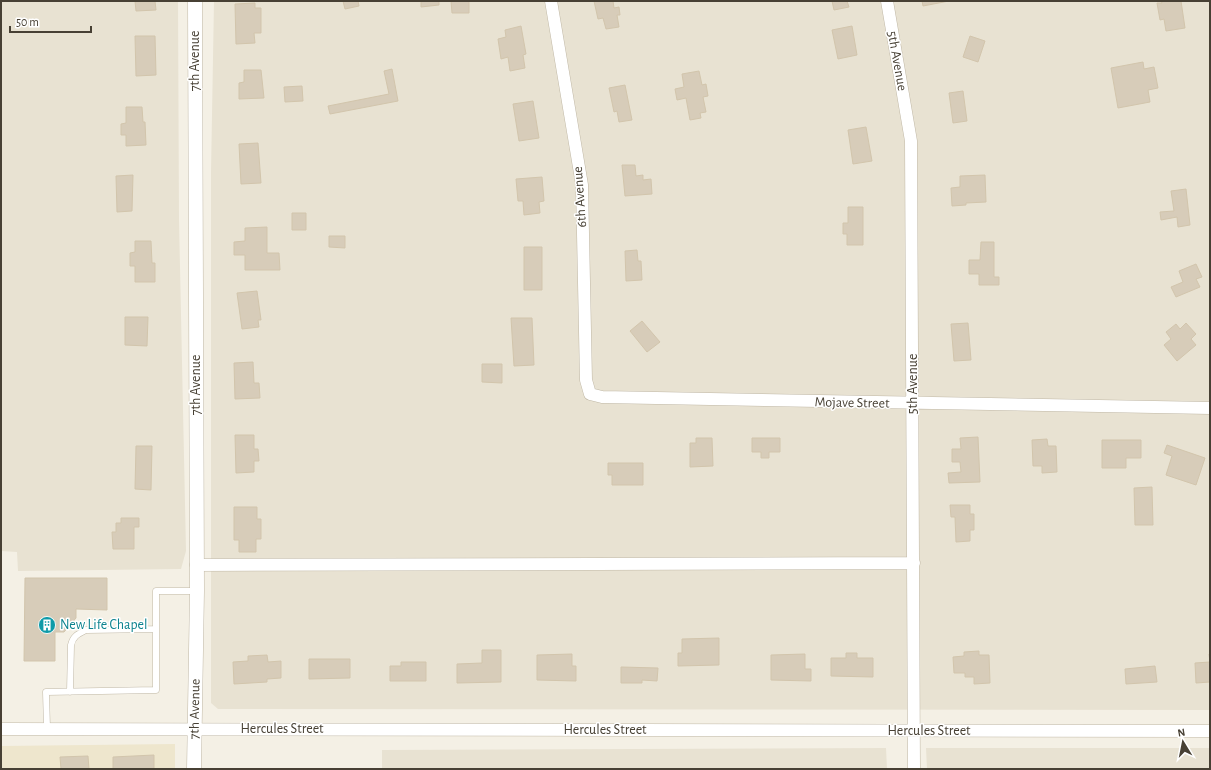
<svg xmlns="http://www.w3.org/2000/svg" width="1211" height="770" font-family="'Alegreya Sans',sans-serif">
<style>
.residential{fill:#e8e2d2}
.education{fill:#eee6cd}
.building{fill:#d7ccb9;stroke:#d2c5ac}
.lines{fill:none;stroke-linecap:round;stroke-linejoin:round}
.service-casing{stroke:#c0b8a6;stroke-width:7}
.minor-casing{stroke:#c0b8a6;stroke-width:13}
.tertiary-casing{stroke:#c0b8a6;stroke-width:15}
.service{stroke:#fff;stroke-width:6}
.minor{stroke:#fff;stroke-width:12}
.tertiary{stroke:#fff;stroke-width:14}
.labels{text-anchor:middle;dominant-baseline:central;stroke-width:3;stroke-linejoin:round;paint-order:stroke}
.street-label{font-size:14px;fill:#474034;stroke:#fff}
.culture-label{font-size:14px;fill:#0d838f;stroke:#fff;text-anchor:start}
</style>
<rect width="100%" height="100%" fill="#f4f0e5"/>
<path class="residential" d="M1 1H178L179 220 186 551 181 569 18 571 17 552 1 551Z
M214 1H1210V710L218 709 211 703V172Z
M886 748 887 769H382V750Z
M926 748H1210V769H927Z"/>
<path class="education" d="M175 744V769H1V746Z"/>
<path class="building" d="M135 1H155L156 10 136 11Z
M343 1H358L359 6 345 9Z
M421 1H439V5L421 7Z
M451 1H469V13H452Z
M594 1H613L614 8 619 7 620 15H617L619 27 606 29 603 18 598 19Z
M832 1H847L849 7 834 10Z
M922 1H949L923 6Z
M1161 1H1181L1185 28 1166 31 1164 19 1160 20 1157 3H1162Z
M255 3V8H261V33H254L255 43 236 44 235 4Z
M521 26 526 54 523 55 525 68 510 71 508 57 501 59 498 39 506 37 505 30Z
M852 26 857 55 838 59 832 30Z
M135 36H155L156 75 136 76Z
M970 36 985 41 978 62 963 57Z
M1143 62 1144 69 1154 67 1158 88 1148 90 1150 102 1118 108 1111 68Z
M392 69 398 101 330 114 328 106 389 94 384 71Z
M244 70H261L264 98 239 99V83L244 82Z
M699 71 702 85 706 84 708 96 703 97 706 112 700 113 701 118 690 120 686 98 677 100 675 89 684 87 682 74Z
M625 85 632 120 619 122 617 111 614 112 609 88Z
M302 86 303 101 285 102 284 87Z
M963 91 967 121 953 123 949 93Z
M533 101 539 138 519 141 513 104Z
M126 107H142L143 122H145L146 145 126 146V135H121V124L126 123Z
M866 127 872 161 853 164 848 130Z
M258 143 261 183 241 184 239 144Z
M622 165H635L636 176 643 175V180L651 179 652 194 625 196Z
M133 175 132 211 117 212 116 176Z
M985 175 986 202 966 203V205L952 206 951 188 960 187V176Z
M542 177 544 201 539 202 540 213 524 215 523 201H518L516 179Z
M1186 189 1190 225 1178 227 1177 217 1161 220 1160 212 1174 211 1171 191Z
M848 207H863V245H847V234H843V223H848Z
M292 213H306V230H292Z
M267 227V253H279L280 270H245V255H234V242L245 241V228Z
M329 236H345V248L329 247Z
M135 241H151L152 263H155V282H135V266H130V253L135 252Z
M981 242H994V277H999V285H979V274H969V260H980Z
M524 247H542V290H524Z
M637 250 638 261H641L642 280 626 281 625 251Z
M1196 264 1202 277 1196 279 1200 287 1176 297 1171 287 1183 282 1179 271Z
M257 291 261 320H258L259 327 242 329 237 293Z
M125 317H148L147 346 125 345Z
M511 318H532L534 365 514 366Z
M642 321 660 342 647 352 630 331Z
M968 323 971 360 954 361 951 324Z
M1186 323 1196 334 1191 339 1196 345 1177 361 1164 345 1171 339 1166 332 1176 324 1180 329Z
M253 362 254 383H259L260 398 235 399 234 363Z
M482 364H502V383L482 382Z
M235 435H254V449H258L259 461H254V472L236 473Z
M978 437 980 482 949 483 948 473 961 472 960 462H952V449H961L960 438Z
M696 438H712L713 466 690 467V443H696Z
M752 438H780V452H769V458H761V452H752Z
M1047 439 1048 446H1056L1057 472 1042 473V466H1033L1032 440Z
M1102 440H1141V458H1126V468H1102Z
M1167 445 1205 458 1196 485 1166 475 1172 456 1164 453Z
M136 446H152L151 490 135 489Z
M608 463H643V485H612V475H608Z
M1152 487 1153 525H1135L1134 488Z
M950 505H970V514H974V530H970V541L956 542 955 517H951Z
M234 507H257V519H261V539H256V552H239V540H234Z
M121 518H139V527H134V549H113L112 532H116V523H121Z
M25 578H107V610L76 609V618L64 632H55V661H24Z
M719 638V665L678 666V653H682V639Z
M482 650H501V682L457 683V664L482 663Z
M979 651V655H989L990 683 974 684V677H965V673H954L953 657 964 656V652Z
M846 653H857V658H873V677L831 676V658H846Z
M572 654V666H576V681L537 680V655Z
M805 654V669H811V681L771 680V655Z
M1209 654H1210V682L1196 683 1195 663 1210 662Z
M267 655 268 662 281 661V678L267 679V682L234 684 233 662 248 661V656Z
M309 659H350V678L309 679Z
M401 662H426V681H390V666H401Z
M1155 666 1157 682 1126 684 1125 669Z
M621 667 658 668 657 681 642 680V683H621Z
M154 755V769H113V757Z
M88 756 89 769H61L60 757Z"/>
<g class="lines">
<g class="service-casing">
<path id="service" d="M70 692 71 645C73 636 78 634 86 630L156 629
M47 728 46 692 156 690V591H197"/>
</g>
<g class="minor-casing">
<path id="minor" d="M551 1 582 185 586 380 590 394 602 397 1210 408
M887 1 911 141 914 769
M196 565 914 563
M1 729 1210 731"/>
</g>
<g class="tertiary-casing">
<g id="tertiary">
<path id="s1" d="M194 769 197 591 195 1"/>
</g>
</g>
<use href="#service" class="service"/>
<use href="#minor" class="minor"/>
<use href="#tertiary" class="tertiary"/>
</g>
<defs>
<g id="building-disc" transform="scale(0.9)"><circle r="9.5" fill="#0f9aa8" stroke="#fff"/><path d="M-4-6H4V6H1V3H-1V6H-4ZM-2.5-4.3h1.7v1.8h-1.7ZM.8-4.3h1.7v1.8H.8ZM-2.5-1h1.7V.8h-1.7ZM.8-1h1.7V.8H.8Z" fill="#fff"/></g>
</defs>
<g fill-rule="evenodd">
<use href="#building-disc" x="47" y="625"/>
</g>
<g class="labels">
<g class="street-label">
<text transform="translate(195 61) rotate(-90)">7th Avenue</text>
<text transform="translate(897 61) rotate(80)">5th Avenue</text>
<text transform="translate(580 197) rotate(-94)">6th Avenue</text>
<text transform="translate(913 384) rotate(-90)">5th Avenue</text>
<text transform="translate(196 385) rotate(-90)">7th Avenue</text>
<text transform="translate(852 403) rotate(1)">Mojave Street</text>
<text stroke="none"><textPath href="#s1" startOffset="60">7th Avenue</textPath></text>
<text x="282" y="729">Hercules Street</text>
<text x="605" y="730">Hercules Street</text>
<text x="929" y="731">Hercules Street</text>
</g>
<g class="culture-label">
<text x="60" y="625">New Life Chapel</text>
</g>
</g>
<rect width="1211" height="770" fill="none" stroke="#474034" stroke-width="4"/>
<g transform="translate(1183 742) rotate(350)" stroke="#ffffff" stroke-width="3" paint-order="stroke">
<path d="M0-3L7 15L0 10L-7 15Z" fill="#474034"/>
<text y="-6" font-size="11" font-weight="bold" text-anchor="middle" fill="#474034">N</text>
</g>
<path d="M10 26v6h81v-6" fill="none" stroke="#474034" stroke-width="2"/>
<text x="16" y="26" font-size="12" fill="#474034" stroke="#ffffff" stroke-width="3" paint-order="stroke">50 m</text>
</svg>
